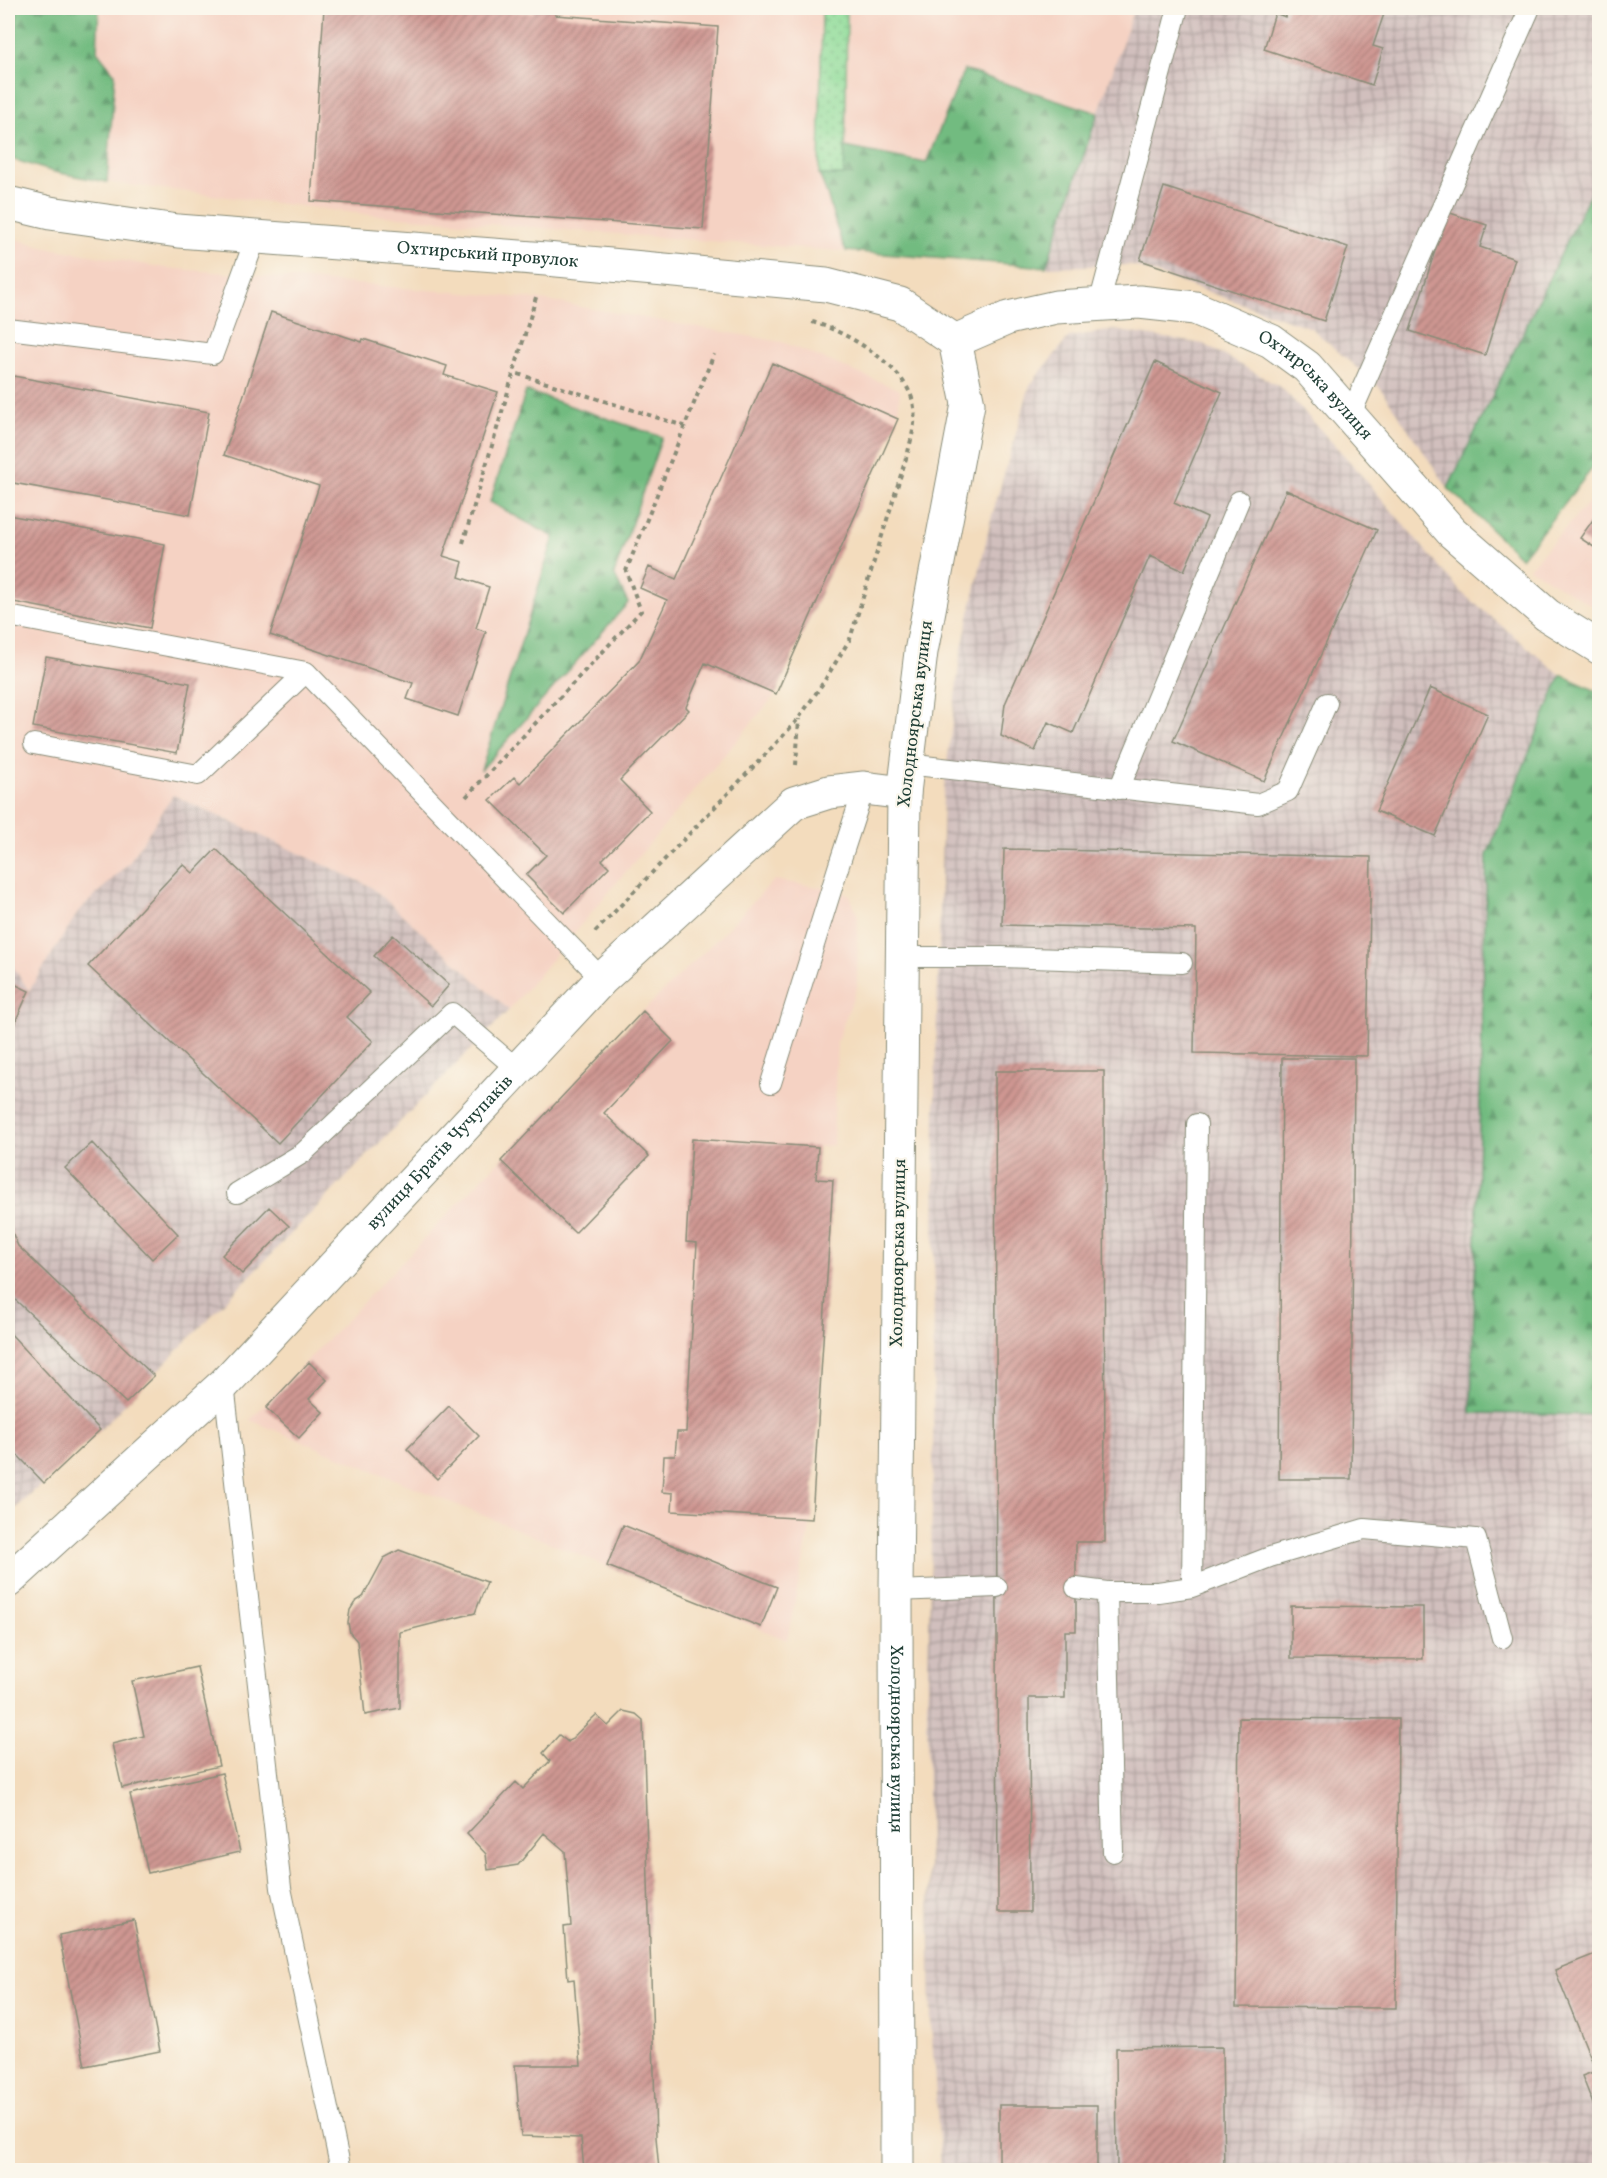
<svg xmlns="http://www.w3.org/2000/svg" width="1607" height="2178" font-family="Vollkorn,serif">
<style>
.built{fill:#f5d2c3}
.industrial{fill:url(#industrial-grid)}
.grass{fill:url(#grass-dots);stroke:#568c66;stroke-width:1.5}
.forest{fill:url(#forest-firs);stroke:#487c5a;stroke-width:1.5}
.building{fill:url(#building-hatch)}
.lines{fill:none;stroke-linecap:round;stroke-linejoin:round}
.service-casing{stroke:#898c78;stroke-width:22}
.minor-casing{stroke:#898c78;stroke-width:35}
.tertiary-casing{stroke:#898c78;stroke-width:35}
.secondary-casing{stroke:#898c78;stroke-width:35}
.path{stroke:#898c78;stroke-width:4;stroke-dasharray:4.5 4.5;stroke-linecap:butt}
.service{stroke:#fff;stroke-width:20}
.minor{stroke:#fff;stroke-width:33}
.tertiary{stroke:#fff;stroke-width:33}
.secondary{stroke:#fff;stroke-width:33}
.labels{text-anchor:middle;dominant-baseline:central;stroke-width:4.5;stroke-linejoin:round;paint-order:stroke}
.street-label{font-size:18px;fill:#1f3d34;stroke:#fbf7ec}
</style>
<defs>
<pattern id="industrial-grid" width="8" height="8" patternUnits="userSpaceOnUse" patternTransform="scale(1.5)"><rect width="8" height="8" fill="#d1bfbd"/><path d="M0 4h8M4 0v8" fill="none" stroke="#a99c9a"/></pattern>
<pattern id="grass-dots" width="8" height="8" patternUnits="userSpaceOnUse" patternTransform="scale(1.5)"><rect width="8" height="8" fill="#8edb98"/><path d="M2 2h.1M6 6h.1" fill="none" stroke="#73b37d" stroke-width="1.8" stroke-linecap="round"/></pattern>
<pattern id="forest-firs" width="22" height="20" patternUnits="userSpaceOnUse" patternTransform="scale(1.5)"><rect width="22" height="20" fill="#72bb80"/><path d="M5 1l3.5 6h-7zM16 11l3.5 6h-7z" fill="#5d996a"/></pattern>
<pattern id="building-hatch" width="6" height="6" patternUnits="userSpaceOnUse" patternTransform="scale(1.5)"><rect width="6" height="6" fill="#cf9792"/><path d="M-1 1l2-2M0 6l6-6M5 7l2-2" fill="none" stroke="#a77c78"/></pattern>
</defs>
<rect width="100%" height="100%" fill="#fbf7ec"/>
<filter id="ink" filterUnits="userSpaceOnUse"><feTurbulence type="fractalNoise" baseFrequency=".0167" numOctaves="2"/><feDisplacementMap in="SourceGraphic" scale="12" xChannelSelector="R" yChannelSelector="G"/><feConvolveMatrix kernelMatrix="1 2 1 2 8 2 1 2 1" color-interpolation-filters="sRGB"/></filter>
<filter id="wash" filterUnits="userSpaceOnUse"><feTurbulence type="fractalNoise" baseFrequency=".008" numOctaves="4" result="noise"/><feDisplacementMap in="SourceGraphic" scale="24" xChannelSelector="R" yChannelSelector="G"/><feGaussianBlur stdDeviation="1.35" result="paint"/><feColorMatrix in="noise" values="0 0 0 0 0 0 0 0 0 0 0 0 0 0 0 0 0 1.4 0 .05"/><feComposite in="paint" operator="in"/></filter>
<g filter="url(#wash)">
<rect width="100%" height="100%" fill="#f3dcbd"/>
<path class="built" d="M8 8H1134L1046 267 372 215 107 182 54 172 8 158Z
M8 237 49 248 166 268 536 299 782 342 900 390 898 419 776 694 509 1010 370 886 173 795 129 863 78 912 29 991 8 959Z
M1599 491V610L1529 568Z
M774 880 831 889 850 895 858 917 857 988 837 1041 833 1145 818 1147 816 1179 833 1180 812 1519 787 1640 250 1420 643 1011 713 943Z"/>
<path class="industrial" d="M1134 8H1599V175L1448 488 1380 388 1311 328 1131 265 1046 267Z
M1114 330 1204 344 1282 388 1351 463 1462 593 1561 675 1487 855 1471 1413 1599 1415V2170H941L931 2023 927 1709 933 1465 935 1086 943 797 960 657 991 519 1030 385 1069 337Z
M173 795 370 886 509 1010 100 1430 8 1515V959L29 991 78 912 129 863Z"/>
<path class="grass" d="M822 8H847L845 176 819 175Z"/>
<path class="forest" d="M17 8H99L97 51 115 74 107 182 54 172 8 158Z
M964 70 1098 113 1046 267 846 251C833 227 832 199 819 175H844L845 147 926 163Z
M1599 175V460L1521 558 1448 488Z
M526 391 662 437 614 574 628 603 481 770 554 537 490 502Z
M1561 675 1599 692V1415L1471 1413 1487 855Z"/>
<g id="blocks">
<path class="building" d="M324 8H454L533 13V8H556L555 15 718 27 703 229 311 201Z
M1288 8H1386L1373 46 1383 49 1372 85 1264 49 1275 13 1285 17Z
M1164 187 1348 247 1324 321 1140 260Z
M1447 212 1487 225 1480 247 1515 259 1485 355 1410 331Z
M271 312 362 342 363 339 447 366 444 375 498 392 443 556 463 562 459 577 489 587 476 628 486 632 458 716 407 699 413 683 270 635 319 486 224 455Z
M1155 362 1222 392 1174 503 1207 518 1184 571 1150 556 1073 733 1048 722 1035 751 1001 736 1005 704Z
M772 363 898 419 776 694 705 663 686 707 689 710 620 780 650 811 602 860 609 867 564 913 526 875 546 855 490 800 514 777 520 783 639 661 667 600 640 588 649 567 676 579Z
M8 375 209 412 190 515 8 482Z
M1286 490 1377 530 1264 781 1173 741Z
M1600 510V551L1580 538Z
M8 515 165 544 150 628 8 601Z
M46 657 190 683 177 753 33 727Z
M1430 688 1488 714 1435 836 1376 811Z
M216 849 370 993 347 1017 373 1041 278 1143 88 966 183 864 193 873Z
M1004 849 1371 857 1367 1056 1194 1053 1196 929 1002 925Z
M393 935 449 985 431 1006 374 956Z
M8 981 29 991 8 1038Z
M643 1011 673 1041 604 1113 649 1156 575 1233 501 1161Z
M1282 1058H1354L1351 1479H1279Z
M995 1071H1104L1105 1542H1076V1631H1065V1698H1029L1030 1912H998Z
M692 1139 818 1147 816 1179 833 1180 812 1519 672 1511 673 1493 662 1492 664 1456H675L677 1432H686L697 1243 686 1242Z
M92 1143 178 1234 152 1259 65 1168Z
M269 1207 289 1226 242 1274 222 1255Z
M8 1223 18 1246 154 1376 126 1403 8 1293Z
M8 1331 100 1430 44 1483 8 1445Z
M309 1362 327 1380 309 1399 323 1412 299 1438 266 1408Z
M449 1406 479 1436 437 1479 407 1449Z
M623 1525 777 1587 761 1627 607 1566Z
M399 1550 487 1582 475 1613 400 1632V1708L365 1715 357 1641 350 1633 348 1623 350 1610 355 1602 363 1597 384 1558Z
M1291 1606 1423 1607V1659L1291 1658Z
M197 1667 219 1766 122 1788 112 1744 144 1736 132 1681Z
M623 1711 636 1714 643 1720 656 2137 659 2170H584L581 2138 521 2136 515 2065H581L574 1979 568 1980 564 1927 571 1926 565 1851 544 1833 518 1865 488 1870 486 1854 467 1834 516 1782 523 1789 550 1761 543 1753 559 1735 568 1742 596 1715 608 1726Z
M1239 1718 1398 1719 1396 2008 1236 2007Z
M222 1773 240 1852 148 1873 130 1794Z
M134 1920 160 2051 85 2066 59 1935Z
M1600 1952V2113L1597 2114 1582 2076 1596 2071 1555 1970Z
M1222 2047 1224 2170H1117L1116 2048Z
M999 2105H1097V2170H999Z"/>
</g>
</g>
<g filter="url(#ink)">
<use href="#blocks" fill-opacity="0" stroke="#898c78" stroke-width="1.5"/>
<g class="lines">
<g class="service-casing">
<path id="service" d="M1099 304 1178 8
M8 329 213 354 256 237
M1350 416 1530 8
M8 616 306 672 602 979
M34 744 198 775 306 672
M907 764 1258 804 1288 791 1327 703
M1119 789 1239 501
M902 957H1001L1182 963
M771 1083 838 868 864 788
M237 1193 303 1153 452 1013 517 1069
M224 1384 281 1888 341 2170
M1192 1587 1197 1124
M1076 1588 1107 1592H1158L1192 1587 1270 1557 1364 1529 1476 1539 1502 1638
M896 1591 997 1587
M1107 1592 1113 1852"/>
</g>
<g class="minor-casing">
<g id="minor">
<path id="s1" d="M8 1581 224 1384 602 979 794 803 829 792 864 788 904 793"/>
</g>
</g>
<g class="tertiary-casing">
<g id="tertiary">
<path id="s2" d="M955 341 1008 318 1056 307 1139 302 1195 308 1271 341 1307 367 1452 532 1547 615 1600 648"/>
</g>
</g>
<g class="secondary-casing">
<g id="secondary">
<path id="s3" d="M8 203 50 213 178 231 546 259 826 285 900 304 955 341 968 404 921 652 904 793 896 1591 897 2170"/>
</g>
</g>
<path class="path" d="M518 374 684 426
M463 543 537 294
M796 765 799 719
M466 797 641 611 626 571 714 354
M595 932 781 738 799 718 823 683 850 639 908 452C912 436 917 419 913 402 905 366 846 331 812 322"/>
<use href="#service" class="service"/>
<use href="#minor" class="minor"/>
<use href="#tertiary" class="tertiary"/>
<use href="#secondary" class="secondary"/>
</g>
</g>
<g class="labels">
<g class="street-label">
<text stroke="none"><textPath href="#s3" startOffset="483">Охтирський провулок</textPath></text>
<text stroke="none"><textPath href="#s2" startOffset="392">Охтирська вулиця</textPath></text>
<text transform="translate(916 714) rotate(-83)">Холодноярська вулиця</text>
<text stroke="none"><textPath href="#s1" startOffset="609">вулиця Братів Чучупаків</textPath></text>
<text transform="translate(899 1253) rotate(-89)">Холодноярська вулиця</text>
<text stroke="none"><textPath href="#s3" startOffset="2370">Холодноярська вулиця</textPath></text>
</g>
</g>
<rect width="1607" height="2178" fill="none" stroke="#fbf7ec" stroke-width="30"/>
</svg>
